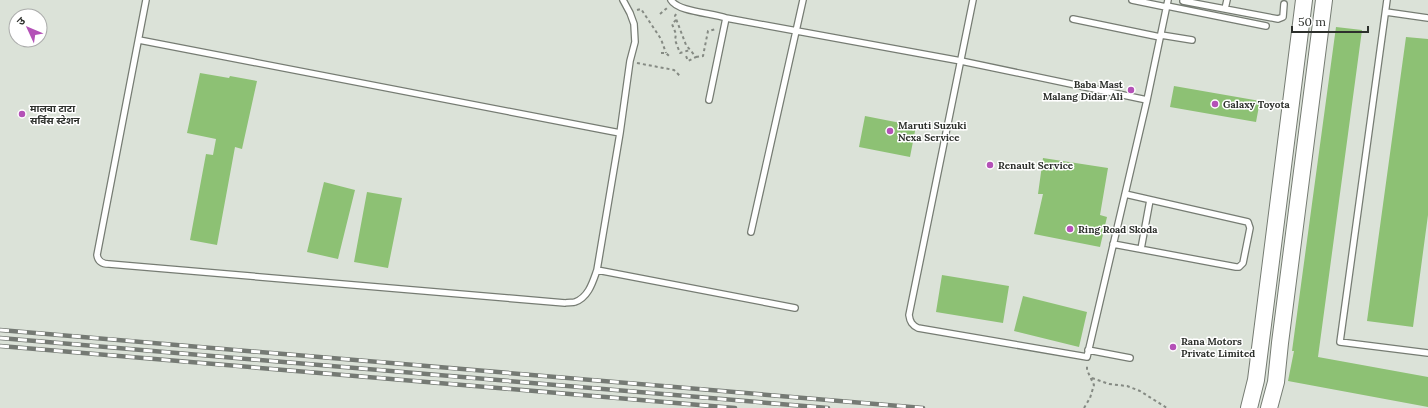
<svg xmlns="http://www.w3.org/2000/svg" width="1428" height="408" font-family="Lora,'Noto Sans Devanagari',serif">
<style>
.building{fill:#8dc174}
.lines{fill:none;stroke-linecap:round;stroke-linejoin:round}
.lane-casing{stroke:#767c73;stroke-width:8}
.secondary-casing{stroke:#767c73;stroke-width:18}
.path{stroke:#858a83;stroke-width:2;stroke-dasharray:3 3;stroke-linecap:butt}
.lane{stroke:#fff;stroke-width:5.5}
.secondary{stroke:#fff;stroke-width:16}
.rail-casing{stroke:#757a74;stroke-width:4.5}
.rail{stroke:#fff;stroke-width:3;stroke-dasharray:9;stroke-linecap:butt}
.poi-dot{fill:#b451b7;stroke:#fff;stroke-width:1.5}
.labels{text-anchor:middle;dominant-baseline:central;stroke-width:3;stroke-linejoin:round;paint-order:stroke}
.poi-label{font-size:10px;font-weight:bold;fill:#2d302c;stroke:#fff;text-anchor:start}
</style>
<rect width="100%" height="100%" fill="#dbe2d8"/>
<path class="building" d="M1336 27 1362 30 1318 357 1428 377V407L1288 381 1294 351H1292Z
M1406 37 1428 39V215L1413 327 1367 321Z
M200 73 229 78 230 76 257 81 242 149 235 147 217 245 190 240 206 154 213 155 216 139 187 133Z
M1174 86 1260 101 1256 122 1170 107Z
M865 116 916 126 910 157 859 147Z
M1043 158 1108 168 1100 215 1107 217 1100 247 1034 234 1043 194H1038Z
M324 182 355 190 338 259 307 252Z
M367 192 402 198 388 268 354 262Z
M942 275 1009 286 1003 323 936 312Z
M1023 296 1087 312 1079 347 1014 331Z"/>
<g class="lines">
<g class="lane-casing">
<path id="lane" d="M146 0 97 255C98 262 103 264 109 264L565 303C568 302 573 303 575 302 589 297 593 281 597 270L620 133 630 61 635 42 634 24 630 13 623 0
M671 0C678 12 713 13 726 18L961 61 1147 100
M973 0 909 315C910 322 912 325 918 328L1087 357 1147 100 1168 0
M1132 0 1166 7
M1387 0 1340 342 1428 353
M1183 1 1278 19 1283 17 1284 4
M1167 6 1266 26
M1225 9 1227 0
M1386 12 1428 18
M1073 19 1160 37
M1161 35 1192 40
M139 40 620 133
M709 100 726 18
M751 232 803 0
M1113 244 1236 267H1239L1243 263 1250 228 1248 222 1125 194
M1141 249 1150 200
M597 270 795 308
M1088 350 1130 358"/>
</g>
<g class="secondary-casing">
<path id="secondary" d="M1249 408 1256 380 1304 0
M1269 408 1276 382 1280 343 1324 0"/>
</g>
<path class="path" d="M637 10 641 9 661 39 666 53
M660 14 667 8
M676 14 675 16 686 45 696 57 688 61 686 56
M676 20 672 24 676 34 675 40 680 53 690 50
M661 53H666L669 56
M696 57 703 56 708 31 716 29
M637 63 674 70 681 77
M1092 378 1109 384 1127 386 1140 391 1167 408
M1084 408 1090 398 1094 385 1087 370V364"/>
<use href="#lane" class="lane"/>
<use href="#secondary" class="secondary"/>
<g class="rail-casing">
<path id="rail" d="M0 330 923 408
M0 338 828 408
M0 346 735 408"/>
</g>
<use href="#rail" class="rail"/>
</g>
<g class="poi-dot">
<circle cx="1131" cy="90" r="4"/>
<circle cx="1215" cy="104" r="4"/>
<circle cx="22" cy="114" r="4"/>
<circle cx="890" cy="131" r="4"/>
<circle cx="990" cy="165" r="4"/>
<circle cx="1070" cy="229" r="4"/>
<circle cx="1173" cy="347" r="4"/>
</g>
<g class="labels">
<g class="poi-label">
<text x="1123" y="84" text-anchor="end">Baba Mast<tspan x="1123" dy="12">Malang Didar Ali</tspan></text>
<text x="1223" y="104">Galaxy Toyota</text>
<text x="30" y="108">मालवा टाटा<tspan x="30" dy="12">सर्विस स्टेशन</tspan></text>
<text x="898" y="125">Maruti Suzuki<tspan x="898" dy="12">Nexa Service</tspan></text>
<text x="998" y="165">Renault Service</text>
<text x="1078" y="229">Ring Road Skoda</text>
<text x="1181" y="341">Rana Motors<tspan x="1181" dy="12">Private Limited</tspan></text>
</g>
</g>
<g transform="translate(28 28) rotate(314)"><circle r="19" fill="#ffffff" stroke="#abacab"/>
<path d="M0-3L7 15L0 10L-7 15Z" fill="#b451b7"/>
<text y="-6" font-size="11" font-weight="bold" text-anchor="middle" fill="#2d302c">उ</text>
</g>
<path d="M1292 26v6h76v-6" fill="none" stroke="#2d302c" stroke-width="2"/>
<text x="1298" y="26" font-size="12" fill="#2d302c" stroke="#ffffff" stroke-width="3" paint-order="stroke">50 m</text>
</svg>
